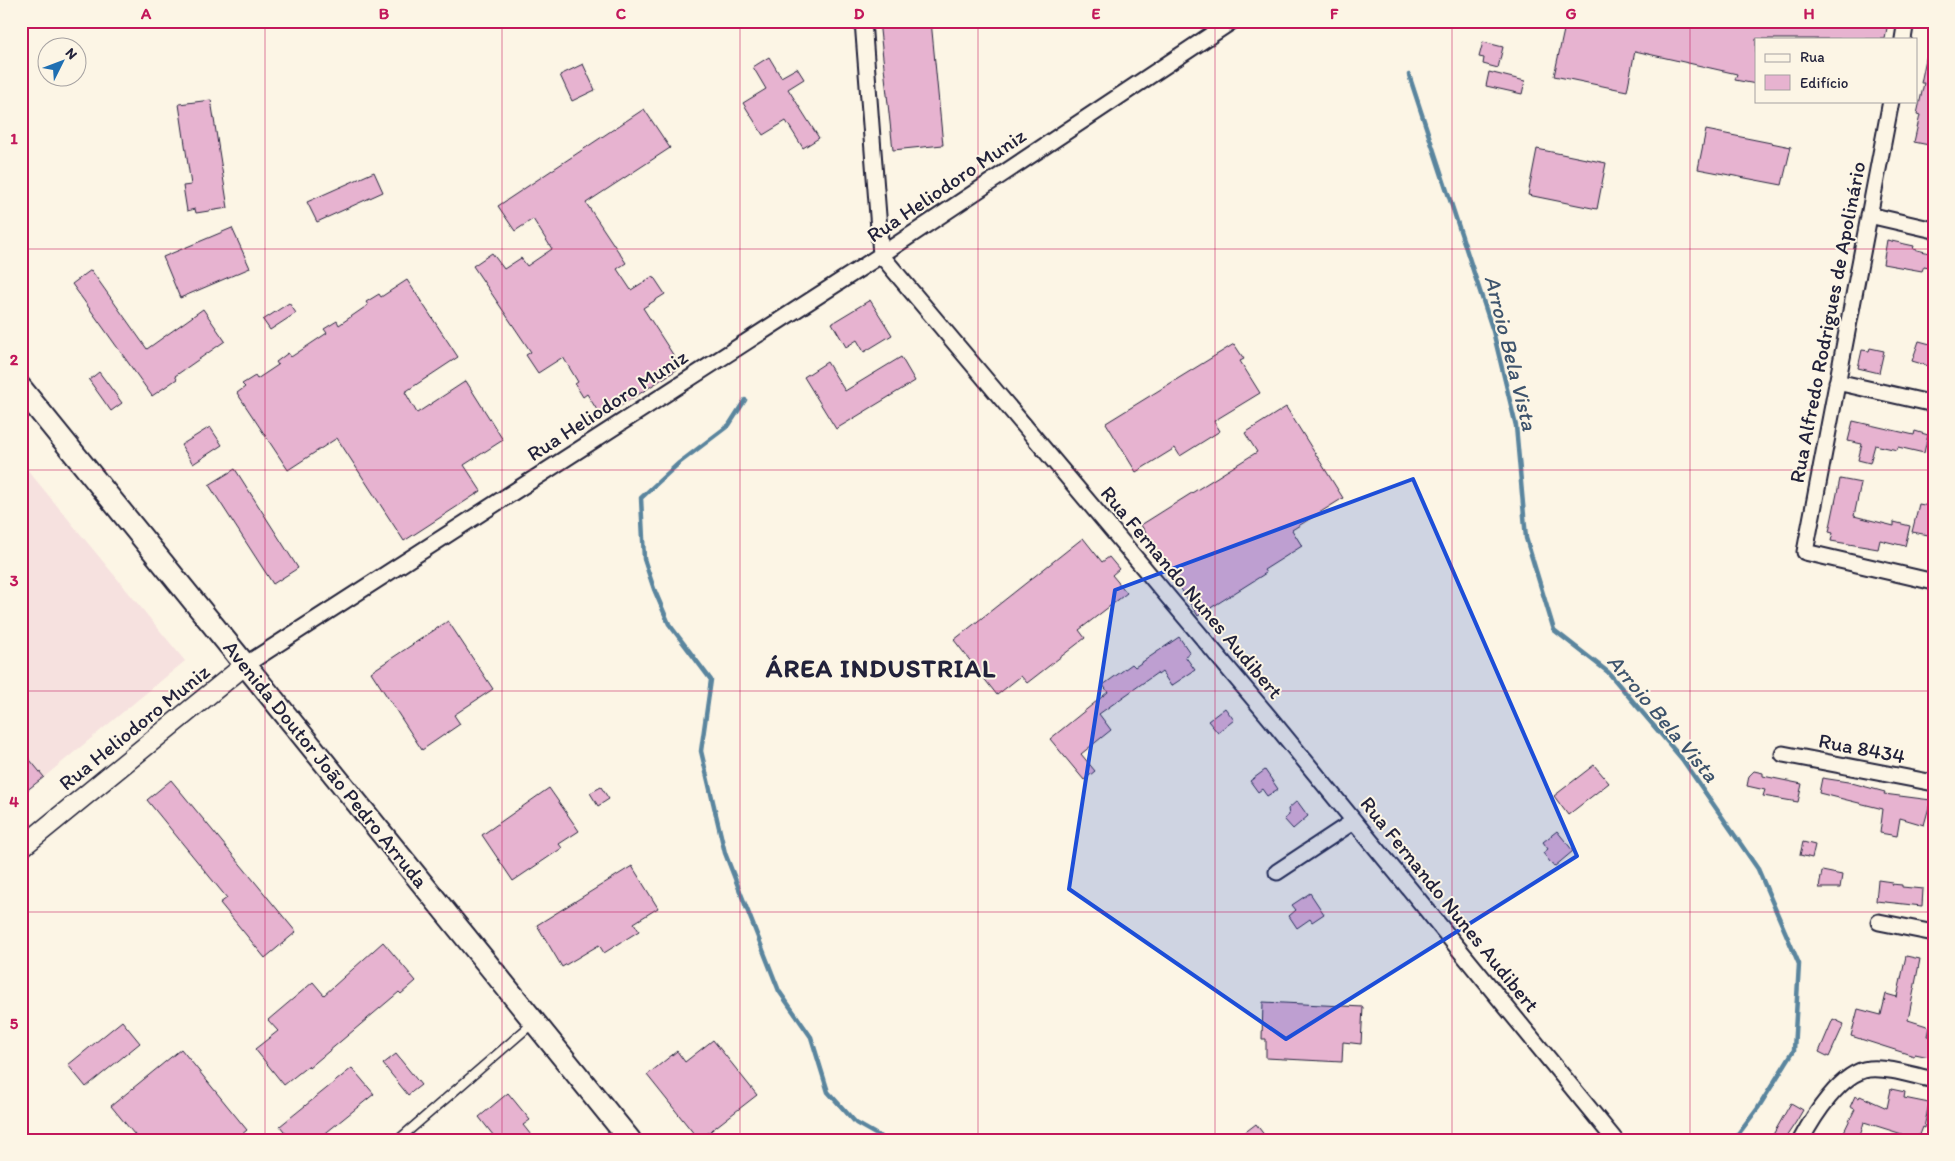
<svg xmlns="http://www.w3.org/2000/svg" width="1955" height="1161" font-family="Itim,sans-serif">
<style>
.built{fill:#f6e1df}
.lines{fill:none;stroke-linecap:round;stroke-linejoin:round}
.stream{stroke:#5a859e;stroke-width:4.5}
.building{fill:#e7b3d0;stroke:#22223b}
.service-casing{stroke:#22223b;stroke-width:11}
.minor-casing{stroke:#22223b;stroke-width:19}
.tertiary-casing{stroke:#22223b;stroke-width:22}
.secondary-casing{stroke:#22223b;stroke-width:25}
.service{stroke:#fcf5e5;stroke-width:8}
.minor{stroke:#fcf5e5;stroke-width:15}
.tertiary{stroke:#fcf5e5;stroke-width:19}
.secondary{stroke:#fcf5e5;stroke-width:21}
.marked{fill:#1d4ed8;fill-opacity:0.2;stroke:#1d4ed8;stroke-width:4;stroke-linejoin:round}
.grid{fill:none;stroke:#c2185b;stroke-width:1;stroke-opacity:0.55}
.labels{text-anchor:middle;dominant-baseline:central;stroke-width:4;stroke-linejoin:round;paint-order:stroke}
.street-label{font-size:21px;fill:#22223b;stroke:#fcf5e5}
.water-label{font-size:22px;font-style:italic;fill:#3e546d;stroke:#fcf5e5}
.district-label{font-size:26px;font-weight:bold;letter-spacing:1px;fill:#22223b;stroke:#fcf5e5}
.neatline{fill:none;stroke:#c2185b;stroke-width:2}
.grid-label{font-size:16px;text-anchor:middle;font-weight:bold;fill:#c2185b}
</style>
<rect width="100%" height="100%" fill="#fcf5e5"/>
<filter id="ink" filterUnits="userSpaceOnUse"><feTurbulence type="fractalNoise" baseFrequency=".02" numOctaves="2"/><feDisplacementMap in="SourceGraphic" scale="10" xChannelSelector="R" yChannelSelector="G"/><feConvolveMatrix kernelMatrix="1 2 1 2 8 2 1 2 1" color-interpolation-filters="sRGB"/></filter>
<g filter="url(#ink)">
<path class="built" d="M21 462 185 661 21 796Z"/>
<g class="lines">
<path class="stream" d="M1409 75 1493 331 1516 426 1526 538 1554 630 1608 672 1682 759 1758 869 1799 964 1794 1050 1758 1108 1734 1140
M745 400 729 425 679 463 641 498 644 559 654 589 669 624 711 680 701 751 725 853 779 991 811 1037 828 1092 856 1123 886 1140
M899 1140 909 1139"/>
</g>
<path class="building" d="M879 21H931L943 145 893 150Z
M1566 21H1853L1887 28 1885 39H1756V84L1735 80 1737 74 1635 51 1627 91 1554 76Z
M1483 42 1503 47 1498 68 1483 64 1484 58 1479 57Z
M1928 49H1934V146L1914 142 1920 115 1917 114 1924 83H1921Z
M769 57 781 77 797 68 804 79 788 89 819 138 803 148 786 121 763 135 743 103 766 89 753 67Z
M583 64 595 90 572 101 560 75Z
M1489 72 1525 81 1522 94 1486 86Z
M211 100 228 208 196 213 195 209 187 211 183 186 191 185 179 104Z
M644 109 670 148 586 203 626 263 617 269 631 290 653 276 665 294 643 308 681 367 602 418 587 394 583 397 575 384 578 382 563 357 538 373 526 355 531 352 473 266 492 253 504 269 521 258 527 266 552 249 533 219 515 231 498 206Z
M1706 130 1791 147 1782 185 1698 169Z
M1537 149 1606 163 1597 209 1528 195Z
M374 172 383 192 317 222 307 202Z
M232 228 250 268 180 298 163 257Z
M1887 240 1914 246 1913 249 1934 254V268L1924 266 1922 271 1883 264Z
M91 270 147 349 203 309 225 341 175 376 177 379 152 396 72 284Z
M407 280 458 357 405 392 417 413 466 381 503 440 464 465 481 491 404 541 337 438 288 470 237 393 245 387 242 384 255 376 257 379 278 365 276 362 288 353 291 357 327 333 324 329 337 321 339 325 368 305 366 302 379 294 381 297Z
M870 300 892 335 864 352 857 340 846 347 832 323Z
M289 303 296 313 270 330 263 320Z
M1919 341 1934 345 1932 367 1912 361Z
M1234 344 1244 359 1240 361 1260 393 1214 421 1220 431 1180 456 1175 448 1136 472 1106 423Z
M1870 348 1884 351 1879 373 1858 368 1862 350 1869 351Z
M901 357 915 381 836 429 804 377 827 362 845 391Z
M99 372 122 403 111 411 89 380Z
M1286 407 1343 498 1292 530 1302 546 1264 570 1266 573 1198 616 1141 525 1257 452 1245 433Z
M1853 421 1914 435 1915 431 1928 435 1924 453 1898 447 1897 450 1875 445 1870 463 1858 460 1862 444 1848 441Z
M210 427 222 445 193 464 181 445Z
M235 469 298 568 273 584 209 485Z
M1840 479 1861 483 1854 516 1894 526V522L1910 526 1905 546 1880 540 1878 549 1831 541 1833 533 1829 532Z
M1919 504 1934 507V536L1912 532Z
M1083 538 1102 562 1109 557 1119 569 1112 575 1127 593 1079 630 1085 638 1027 683 1021 676 997 695 954 640Z
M448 621 493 689 454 715 460 724 422 750 371 672Z
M1179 637 1190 653 1185 656 1195 670 1171 686 1162 672 1158 675 1157 673 1099 714 1111 730 1081 754 1095 771 1084 780 1050 739 1108 692 1103 685 1132 664 1135 667Z
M1225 708 1234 720 1218 733 1208 721Z
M21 749 44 777 21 795Z
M1594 765 1609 783 1568 815 1554 796Z
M1265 770 1278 789 1267 796 1262 789 1258 792 1250 781Z
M1754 771 1763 773V776L1802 784 1798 802 1763 796 1765 790 1747 786 1749 776Z
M1822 778 1848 782 1885 792 1884 794 1931 800 1924 825 1900 818 1897 836 1880 833 1883 809 1819 793Z
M171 780 296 932 265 958 220 903 227 898 147 800Z
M601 787 609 799 598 806 590 793Z
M549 788 579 831 559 844 562 848 513 881 482 835Z
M1297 801 1308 816 1293 829 1284 819 1289 815 1288 809Z
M1557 831 1573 851 1554 867 1543 853 1548 849 1543 842Z
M1803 842 1815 845 1812 858 1800 855Z
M632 866 658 908 634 923 639 931 604 953 599 945 562 967 537 925Z
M1822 871 1842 875 1840 888H1819Z
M1878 880 1892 882 1891 884 1902 885V887L1923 889 1922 906 1876 901Z
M1310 893 1324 914 1312 922 1310 919 1297 928 1289 916 1296 910 1292 905Z
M383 942 416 981 401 994 399 992 309 1068 308 1066 284 1085 255 1049 278 1031 268 1020 313 982 324 995Z
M1906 956 1920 959 1908 1020 1930 1027 1928 1036 1934 1037V1058L1915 1054 1914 1056 1851 1036 1858 1009 1881 1015 1886 994 1897 997Z
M1263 1002 1363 1007 1361 1044 1343 1042 1342 1062 1266 1058V1039H1262Z
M1833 1019 1844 1024 1829 1057 1819 1052Z
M122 1021 140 1043 86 1087 68 1065Z
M713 1040 757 1095 699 1140 647 1075 677 1051 685 1062Z
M181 1049 247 1130 235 1140H139L111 1106Z
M396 1054 421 1085 408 1095 383 1064Z
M352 1068 374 1094 317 1140H291L280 1126Z
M1891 1089 1905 1092 1904 1098 1929 1103 1924 1128 1922 1127 1917 1140H1900L1902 1134 1864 1122 1859 1140H1840L1855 1109 1850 1107 1855 1096 1859 1098 1860 1096 1887 1108Z
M508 1093 530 1120 523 1125 535 1140H497L479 1117Z
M1791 1103 1803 1110 1796 1122 1784 1140H1770Z
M1256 1124 1268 1140H1235Z"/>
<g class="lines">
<g class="service-casing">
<path id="service" d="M398 1140 533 1023"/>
</g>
<g class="minor-casing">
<path id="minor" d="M863 21 881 255 1269 717 1615 1140
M1903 39 1906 21
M1891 101 1805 552 1934 582
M1869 215 1934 230
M1837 382 1934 404
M245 665 881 255 1232 21
M1783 754 1934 783
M1277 872 1354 821
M1879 922 1934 933
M1801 1140C1813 1117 1841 1072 1869 1069 1890 1067 1914 1076 1934 1080"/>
</g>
<g class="tertiary-casing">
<path id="tertiary" d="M21 848 245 665"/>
</g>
<g class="secondary-casing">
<path id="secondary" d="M21 388 630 1140"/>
</g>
<use href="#service" class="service"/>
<use href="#minor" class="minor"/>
<use href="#tertiary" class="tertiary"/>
<use href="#secondary" class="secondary"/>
</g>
</g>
<path class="marked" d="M1413 479 1577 856 1286 1039 1069 889 1115 590Z"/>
<path class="grid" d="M265 21V1140M502 21V1140M740 21V1140M978 21V1140M1215 21V1140M1452 21V1140M1690 21V1140M21 249H1934M21 470H1934M21 691H1934M21 912H1934"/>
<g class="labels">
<g class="street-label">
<text transform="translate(946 185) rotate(-34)">Rua Heliodoro Muniz</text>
<text transform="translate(1827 322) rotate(-79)">Rua Alfredo Rodrigues de Apolinário</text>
<text transform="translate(607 405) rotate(-33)">Rua Heliodoro Muniz</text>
<text transform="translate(1192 592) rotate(50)">Rua Fernando Nunes Audibert</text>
<text transform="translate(134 727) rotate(-39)">Rua Heliodoro Muniz</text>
<text transform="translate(1862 748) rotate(11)">Rua 8434</text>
<text transform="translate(326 764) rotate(51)">Avenida Doutor João Pedro Arruda</text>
<text transform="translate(1450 904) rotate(51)">Rua Fernando Nunes Audibert</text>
</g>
<g class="water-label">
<text transform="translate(1511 353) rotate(76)">Arroio Bela Vista</text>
<text transform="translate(1663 718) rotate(50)">Arroio Bela Vista</text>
</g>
<g class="district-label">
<text x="881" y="668">ÁREA INDUSTRIAL</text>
</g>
</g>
<rect width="1955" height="1161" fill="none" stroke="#fcf5e5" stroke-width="55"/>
<rect x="1755" y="38" width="162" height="65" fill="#fcf5e5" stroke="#a5a1a1"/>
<rect x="1765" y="54" width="25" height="8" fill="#fcf5e5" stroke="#a5a1a1"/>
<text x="1800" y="62" font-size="15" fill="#22223b">Rua</text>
<rect x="1765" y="75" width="25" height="15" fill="#e7b3d0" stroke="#a5a1a1"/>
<text x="1800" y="88" font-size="15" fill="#22223b">Edifício</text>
<g transform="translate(62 62) rotate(48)"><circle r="24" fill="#fcf5e5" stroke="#a5a1a1"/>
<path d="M0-4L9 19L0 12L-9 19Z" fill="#1f6fb2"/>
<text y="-8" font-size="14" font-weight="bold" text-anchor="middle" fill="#22223b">N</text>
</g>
<rect x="28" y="28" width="1900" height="1106" class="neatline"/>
<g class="grid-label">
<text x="146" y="19">A</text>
<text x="384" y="19">B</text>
<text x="621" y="19">C</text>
<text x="859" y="19">D</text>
<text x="1096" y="19">E</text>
<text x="1334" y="19">F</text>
<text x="1571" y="19">G</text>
<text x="1809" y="19">H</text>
<text x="14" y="144">1</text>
<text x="14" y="365">2</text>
<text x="14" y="586">3</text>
<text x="14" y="807">4</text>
<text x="14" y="1029">5</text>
</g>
</svg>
